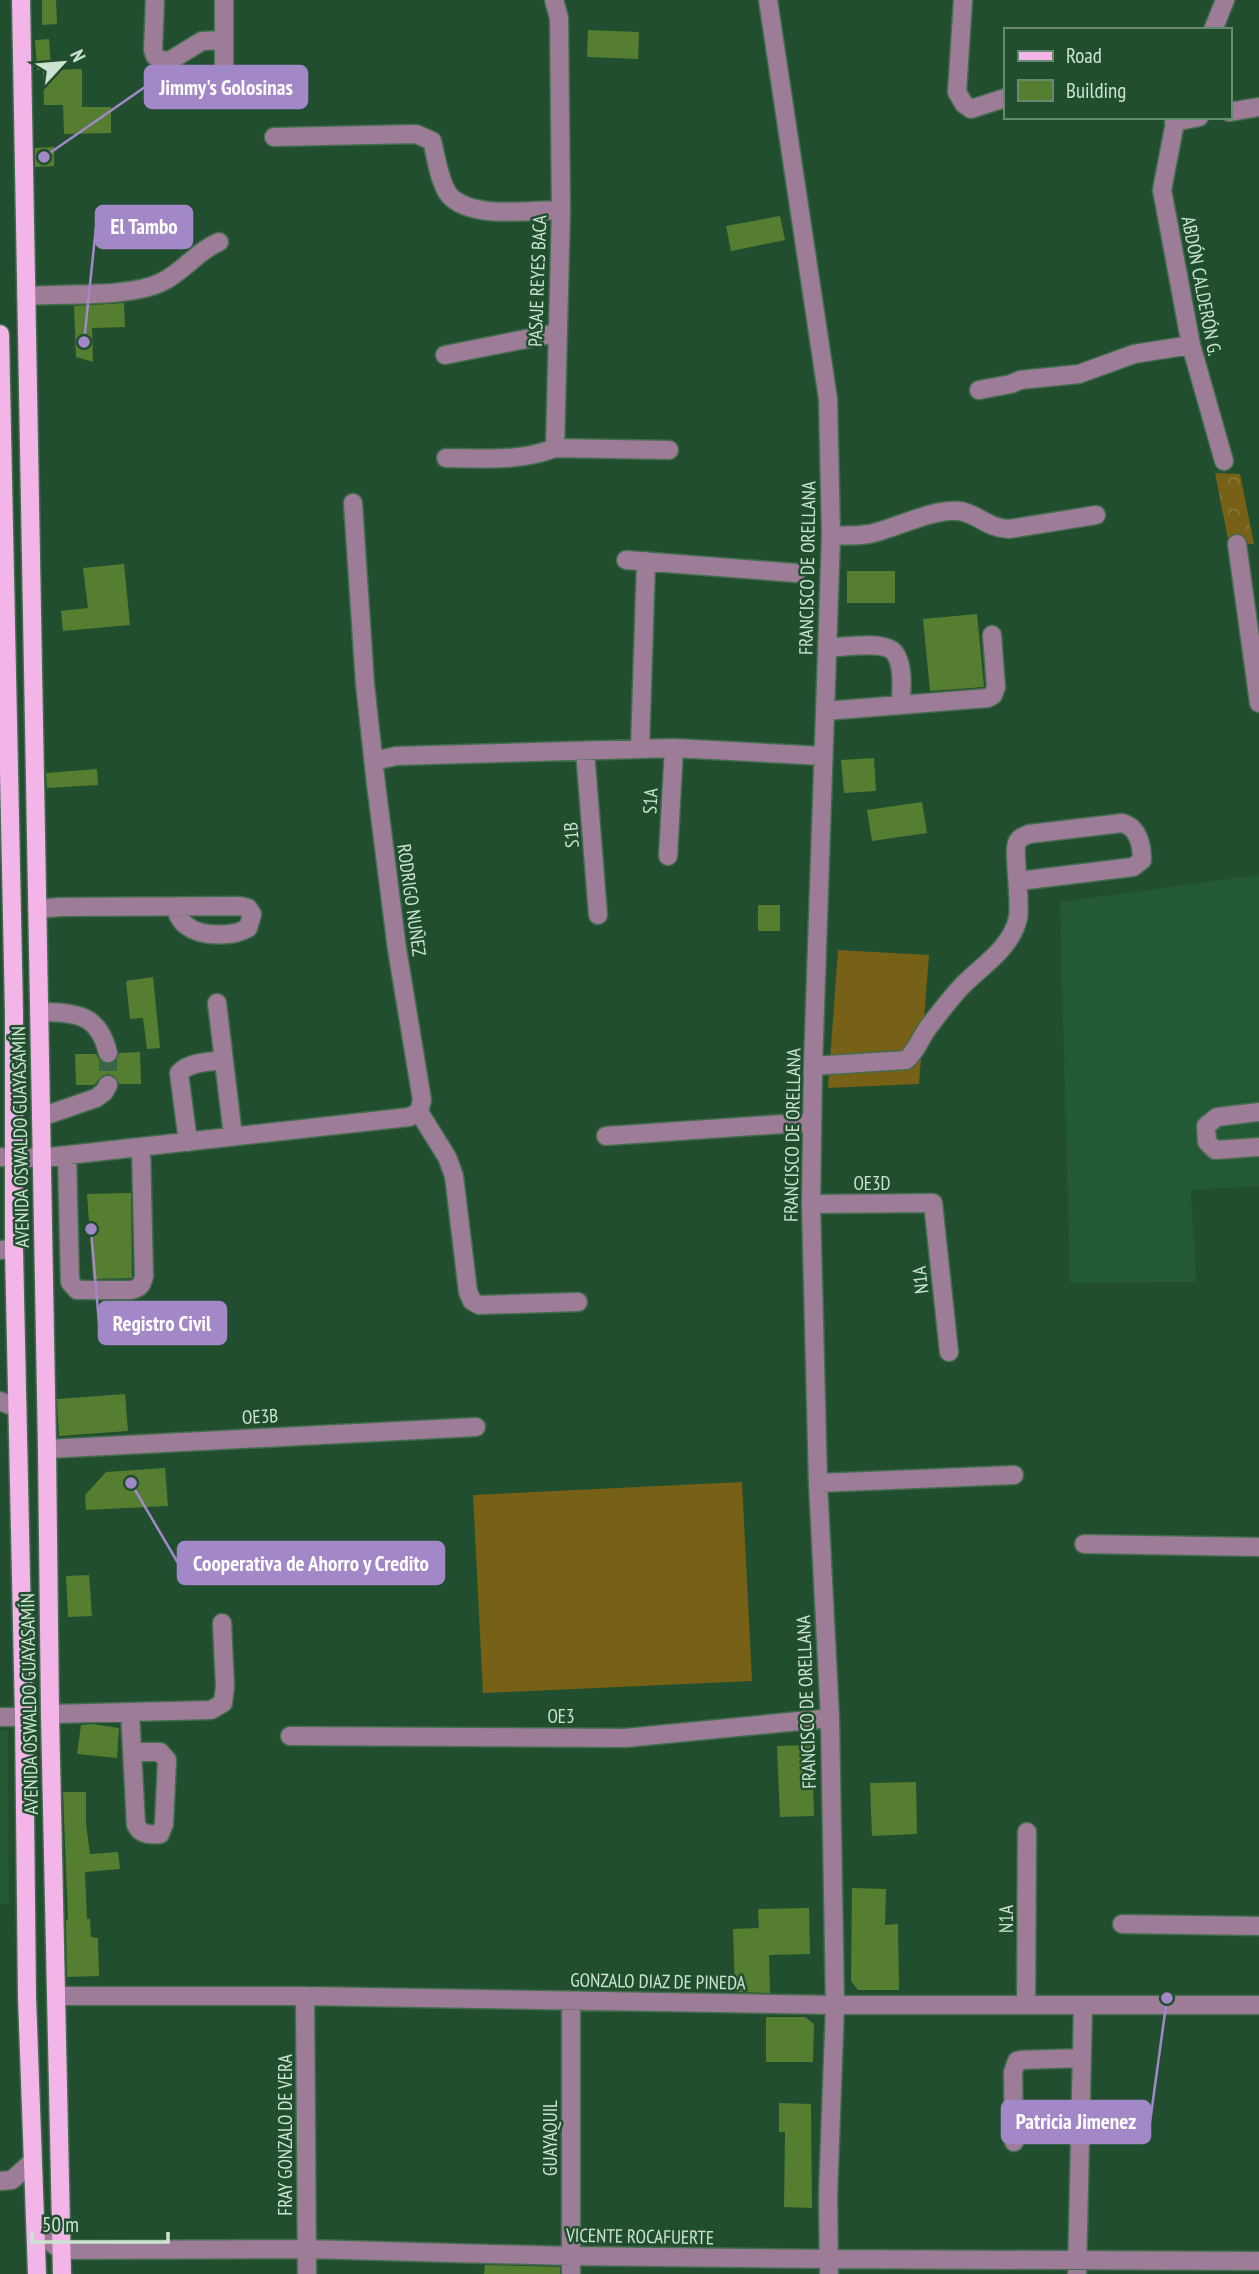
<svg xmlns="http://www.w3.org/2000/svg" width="1259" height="2274" font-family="'PT Sans Narrow',sans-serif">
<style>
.built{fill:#245936}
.forest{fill:url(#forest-crowns)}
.pitch{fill:#766116}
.building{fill:#557e30}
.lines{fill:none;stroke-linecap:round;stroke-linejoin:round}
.minor-tunnel{stroke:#3a6447;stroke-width:18;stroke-dasharray:18 9;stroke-linecap:butt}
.minor-casing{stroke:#436c4f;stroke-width:21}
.major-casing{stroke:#436c4f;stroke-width:21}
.minor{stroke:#9c7c96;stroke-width:18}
.major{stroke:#f3b4e8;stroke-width:18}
.labels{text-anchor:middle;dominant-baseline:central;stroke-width:5;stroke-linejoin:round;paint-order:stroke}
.street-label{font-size:19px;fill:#cbe3d0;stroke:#214e2f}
.leader{fill:none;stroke:#a388c8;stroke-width:2.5}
.callout-dot{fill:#a388c8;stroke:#214e2f;stroke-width:2.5}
.callout{fill:#a388c8;stroke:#a388c8;stroke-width:2.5}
.callout-label{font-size:21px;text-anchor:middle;font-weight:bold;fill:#fff}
</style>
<defs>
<pattern id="forest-crowns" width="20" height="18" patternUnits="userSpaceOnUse" patternTransform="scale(1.75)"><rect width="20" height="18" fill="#766116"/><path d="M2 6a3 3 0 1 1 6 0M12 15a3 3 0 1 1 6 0" fill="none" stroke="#887837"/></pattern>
</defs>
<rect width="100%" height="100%" fill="#214e2f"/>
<path class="built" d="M1259 875V1186L1191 1190 1196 1282 1070 1283 1060 902Z
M0 1731H8L9 1904H0Z"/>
<path class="forest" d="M1215 473 1240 474 1254 544H1229Z"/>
<path class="pitch" d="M838 950 929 955 919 1084 828 1088Z
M742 1482 752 1681 483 1693 473 1495Z"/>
<path class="building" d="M42 0H56L57 24 42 25Z
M588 30 639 32 638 59 587 57Z
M49 39 51 69 37 70 35 40Z
M82 69V107H111V133L64 134 63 105H44L43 70Z
M54 147V166L35 167V148Z
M780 216 785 240 731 251 726 226Z
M124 303 125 327 92 328 93 362 76 357 74 306Z
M124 564 130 625 63 631 61 611 88 608 83 568Z
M847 571H895V603H847Z
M977 614 984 687 930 691 923 619Z
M874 758 876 791 844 793 841 760Z
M97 769 98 785 47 788 46 773Z
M922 802 927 833 872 841 867 810Z
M758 905H780V931H758Z
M153 977 160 1048 147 1049 143 1018 130 1019 126 981Z
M140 1052 141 1084H119L114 1076 107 1074 102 1076 94 1085H76L75 1054H96L100 1061 106 1064 116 1061 119 1053Z
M131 1193 132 1278 93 1279 87 1194Z
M125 1394 128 1431 59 1436 57 1399Z
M165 1468 168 1506 86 1510 85 1495 106 1472Z
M89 1575 92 1616 68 1617 66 1576Z
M92 1724 119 1728 117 1758 77 1754 81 1725Z
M812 1745 814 1816 780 1817 777 1746Z
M916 1782 917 1834 872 1836 870 1783Z
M63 1792H86V1824L90 1854 118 1852 120 1869 85 1872 87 1919H90L91 1937 98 1938 99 1976 67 1977 66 1920H68Z
M852 1888 886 1889 885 1925 898 1924 899 1990H858L851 1981Z
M809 1908 810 1954 769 1955 770 1993 735 1992 733 1929 759 1928 758 1909Z
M766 2017H805L814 2024 813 2062H766Z
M779 2103 811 2104 812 2208 784 2207 785 2132H779Z
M485 2265 560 2267V2274H484Z"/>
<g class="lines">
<path class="minor-tunnel" d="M108 1053V1085"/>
<g class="minor-casing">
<path id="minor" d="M155 0 153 50 155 56 162 61 171 60 202 41 224 40
M224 0V65
M768 0 828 399 831 535 813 1066 811 1204 818 1483 830 1718 835 2005 828 2195 829 2274
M963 0 957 92 964 104 971 109 1005 98
M1213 30 1225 0
M1229 112 1259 107
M1176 117 1162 190 1191 345 1224 461
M1174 122 1199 117
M274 137 416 134 432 141C436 156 440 188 452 198 476 219 531 210 561 210
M26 296C64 293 129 298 162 282 183 272 197 251 219 242
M445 355 556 333
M979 390 1011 384 1020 380 1079 374 1134 354 1191 345
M555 448 669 450
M446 458C483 458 520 462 555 448L561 210 559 18 554 0
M831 535C844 536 856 536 869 534 894 529 934 508 959 511 977 513 986 528 1009 529L1096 515
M1237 544 1259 703
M626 560 796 573
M828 648C844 647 888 639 896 655 904 668 901 690 901 705
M825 711 988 698 993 695 996 687 992 635
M640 749 646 561
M585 751 598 915
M374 761 396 756 674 748 823 756
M668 856 674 748
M37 909 60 907 240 906 248 908 252 914 248 928C233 937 201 937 187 926 181 922 178 915 175 908
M217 1003 233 1136
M39 1012C75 1013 98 1012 108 1053
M813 1066 906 1060C917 1051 921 1036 930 1025 940 1012 950 999 961 987 981 966 1011 949 1018 918 1021 900 1013 851 1017 843 1019 838 1024 836 1029 834L1122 823C1138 827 1142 845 1142 860L1133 867 1019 881
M419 1112 447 1157 454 1176 468 1292 472 1301 479 1305 578 1302
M1259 1112 1217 1117 1206 1126 1207 1142 1215 1150 1259 1147
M41 1117 96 1098 104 1092 108 1085
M606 1136 812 1122
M188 1142 179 1073C189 1062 208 1062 223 1060
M67 1155 70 1282 77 1290H131C140 1288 142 1285 144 1276L141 1147
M0 1157 41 1158 409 1117 419 1112 422 1100 397 949 376 784 365 684 353 503
M811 1204 933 1203 949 1352
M0 1250 14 1249
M0 1401 17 1408
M47 1449 476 1427
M818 1483 1014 1475
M1084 1544 1259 1547
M130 1712 136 1825C141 1835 150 1835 160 1834L164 1824 167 1760 160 1752H132
M50 1714 211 1710 223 1703 225 1686 222 1623
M0 1717H24
M290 1736 625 1738 830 1718
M1122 1924 1259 1926
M56 1996H305L835 2005H1259
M305 1996 307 2274
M571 2001V2274
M1026 2005 1027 1832
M1014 2142 1013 2072 1017 2061 1021 2060 1082 2058
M0 2181 12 2180 32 2162
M36 2220 45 2238 61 2250 306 2249 571 2256 829 2259 1259 2261
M1077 2274 1083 2006"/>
</g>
<g class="major-casing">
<path id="major" d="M21 0 47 1449 50 1714 62 2274
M0 334 14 1013V1249L24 1717 27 1997 37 2274"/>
</g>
<use href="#minor" class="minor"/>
<use href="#major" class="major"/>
</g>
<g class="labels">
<g class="street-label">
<text transform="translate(537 281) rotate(-88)">PASAJE REYES BACA</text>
<text transform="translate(1202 286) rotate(79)">ABDÓN CALDERÓN G.</text>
<text transform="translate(807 568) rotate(-89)">FRANCISCO DE ORELLANA</text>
<text transform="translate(650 801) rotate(-87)">S1A</text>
<text transform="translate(571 835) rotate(-95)">S1B</text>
<text transform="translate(412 900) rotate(82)">RODRIGO NUÑEZ</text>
<text transform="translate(792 1135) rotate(-89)">FRANCISCO DE ORELLANA</text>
<text transform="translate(20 1137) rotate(-91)">AVENIDA OSWALDO GUAYASAMÍN</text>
<text x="872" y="1183">OE3D</text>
<text transform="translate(920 1280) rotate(-96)">N1A</text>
<text transform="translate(260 1416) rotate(-3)">OE3B</text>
<text transform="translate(806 1702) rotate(-92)">FRANCISCO DE ORELLANA</text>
<text transform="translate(29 1704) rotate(-91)">AVENIDA OSWALDO GUAYASAMÍN</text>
<text x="561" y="1716">OE3</text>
<text transform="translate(1006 1919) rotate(-90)">N1A</text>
<text transform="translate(658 1981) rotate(1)">GONZALO DIAZ DE PINEDA</text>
<text transform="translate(285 2135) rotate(-90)">FRAY GONZALO DE VERA</text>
<text transform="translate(550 2138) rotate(-90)">GUAYAQUIL</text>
<text transform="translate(640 2236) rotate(1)">VICENTE ROCAFUERTE</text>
</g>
</g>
<path class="leader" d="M44 157L145 87M84 342L96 227M91 1229L99 1323M131 1483L178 1563M1167 1998L1150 2122"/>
<g class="callout-dot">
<circle cx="44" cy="157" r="7"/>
<circle cx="84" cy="342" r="7"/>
<circle cx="91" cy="1229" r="7"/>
<circle cx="131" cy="1483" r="7"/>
<circle cx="1167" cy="1998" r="7"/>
</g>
<g class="callout">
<rect x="145" y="66" width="162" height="42" rx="7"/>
<rect x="96" y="206" width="96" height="42" rx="7"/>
<rect x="99" y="1302" width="127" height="42" rx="7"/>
<rect x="178" y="1542" width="266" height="42" rx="7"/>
<rect x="1002" y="2101" width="148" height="42" rx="7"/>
</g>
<g class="callout-label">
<text x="226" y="95">Jimmy's Golosinas</text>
<text x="144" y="234">El Tambo</text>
<text x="162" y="1331">Registro Civil</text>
<text x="311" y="1571">Cooperativa de Ahorro y Credito</text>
<text x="1076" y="2129">Patricia Jimenez</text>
</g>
<rect x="1004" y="28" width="228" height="91" fill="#214e2f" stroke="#658a6f" stroke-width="2"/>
<rect x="1018" y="51" width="35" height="10" fill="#f3b4e8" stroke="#658a6f" stroke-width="2"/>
<text x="1066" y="63" font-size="21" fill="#cbe3d0">Road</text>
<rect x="1018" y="80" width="35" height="21" fill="#557e30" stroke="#658a6f" stroke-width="2"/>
<text x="1066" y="98" font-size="21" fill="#cbe3d0">Building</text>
<g transform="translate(63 63) rotate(64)" stroke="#214e2f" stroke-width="5" paint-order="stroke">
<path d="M0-5L12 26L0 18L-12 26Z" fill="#cbe3d0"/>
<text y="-10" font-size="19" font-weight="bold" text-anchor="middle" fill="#cbe3d0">N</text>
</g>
<path d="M32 2232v10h136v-10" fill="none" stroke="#cbe3d0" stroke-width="3.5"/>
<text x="42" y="2232" font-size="21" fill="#cbe3d0" stroke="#214e2f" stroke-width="5" paint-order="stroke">50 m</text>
</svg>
